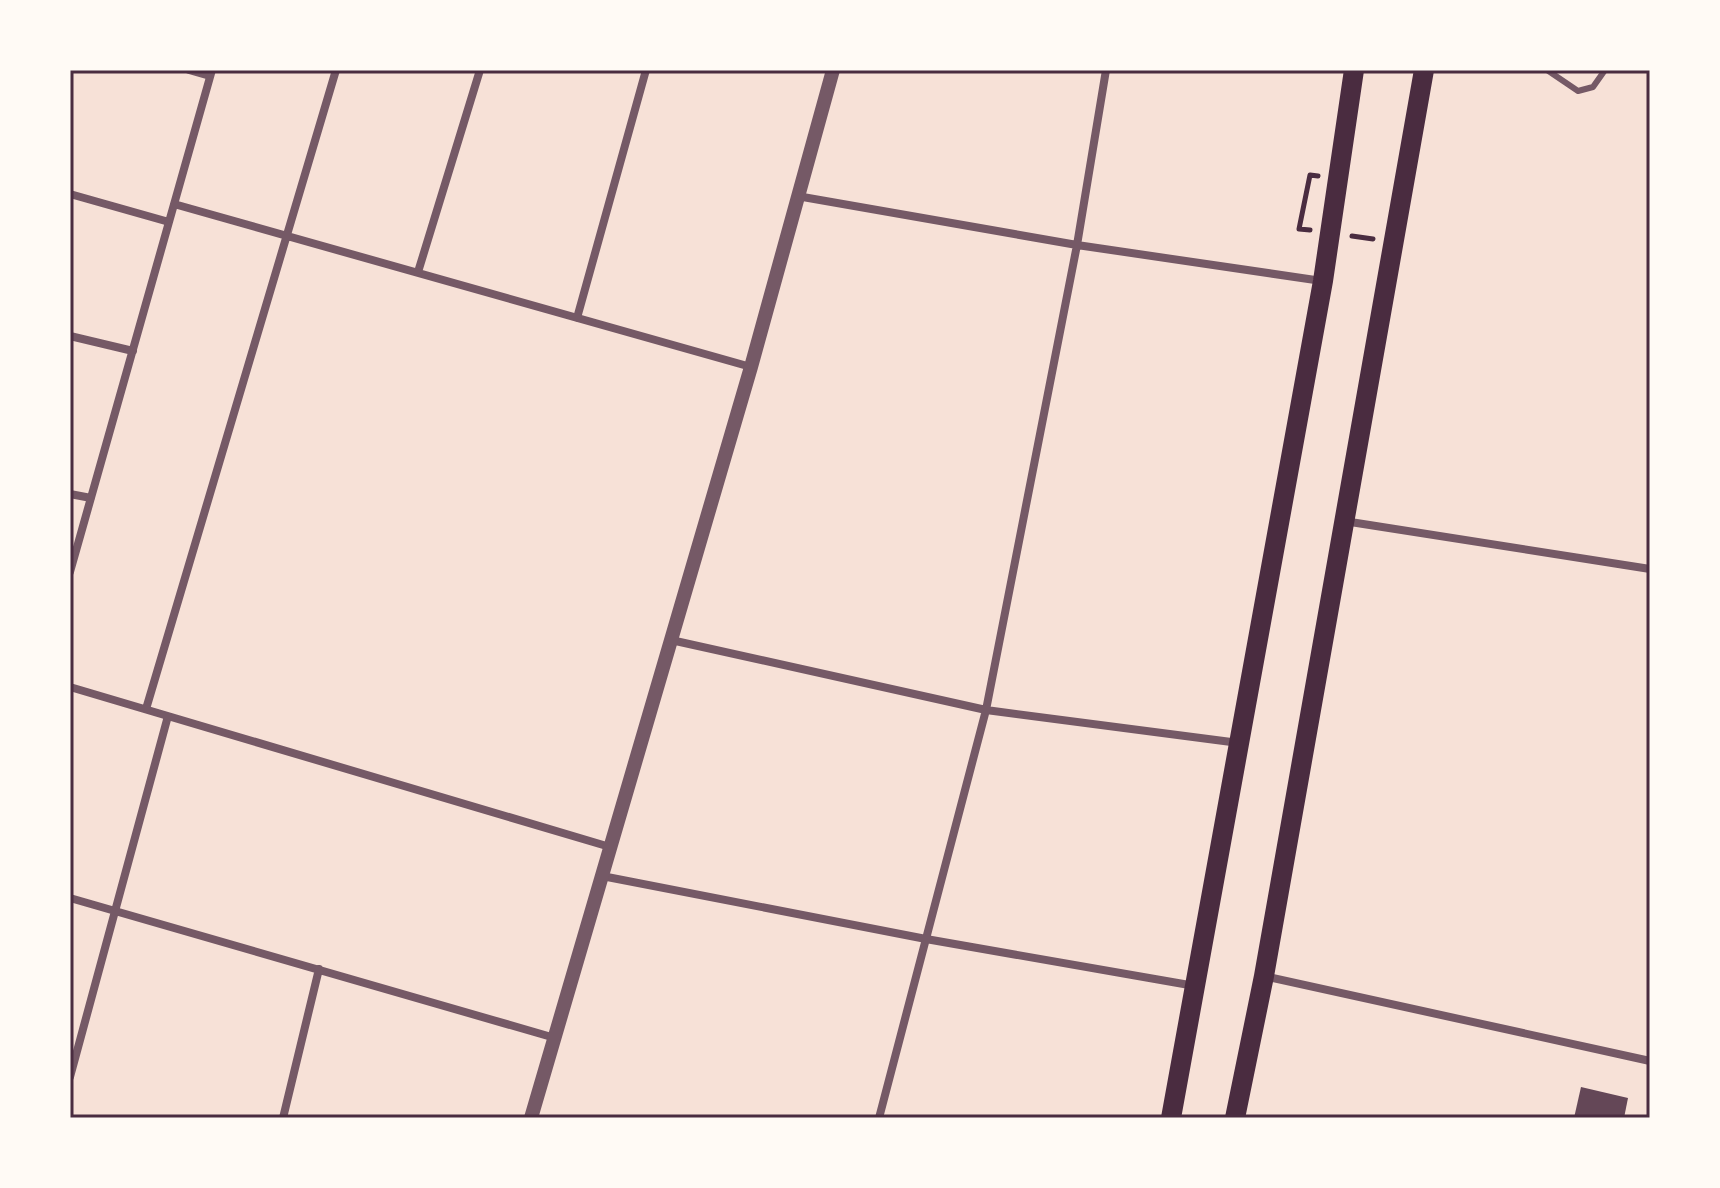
<svg xmlns="http://www.w3.org/2000/svg" width="1720" height="1188" font-family="'Golos Text',sans-serif">
<style>
.building{fill:#644757}
.lines{fill:none;stroke-linecap:round;stroke-linejoin:round}
.path{stroke:#4a2c40;stroke-width:5}
.service{stroke:#755966;stroke-width:6}
.minor{stroke:#755966;stroke-width:8}
.tertiary{stroke:#755966;stroke-width:14}
.primary{stroke:#4a2c40;stroke-width:20}
.neatline{fill:none;stroke:#4a2c40;stroke-width:3}
</style>
<rect width="100%" height="100%" fill="#f7e1d7"/>
<path class="building" d="M1581 1087 1628 1098 1624 1118H1574Z"/>
<g class="lines">
<path class="path" d="M1310 230 1299 229 1310 175 1318 176
M1352 236 1373 239"/>
<path class="service" d="M1547 70 1578 91 1593 87 1605 70"/>
<path class="minor" d="M189 70 210 76
M70 194 169 222
M797 196 1077 245 1322 281
M174 204 751 367
M418 272 480 70
M577 318 646 70
M70 336 133 351
M70 494 91 498
M1344 521 1650 569
M70 572 212 70
M671 640 986 710 1239 743
M70 687 610 847
M146 709 336 70
M602 876 926 939 1195 986
M70 898 555 1038
M1264 976 1650 1061
M70 1077 168 716
M283 1118 319 969
M879 1118 986 710 1077 245 1106 70"/>
<path class="tertiary" d="M531 1118 751 367 833 70"/>
<path class="primary" d="M1171 1118 1323 281 1354 70
M1235 1118 1264 976 1424 70"/>
</g>
<rect width="1720" height="1188" fill="none" stroke="#fffaf5" stroke-width="144"/>
<rect x="72" y="72" width="1576" height="1044" class="neatline"/>
</svg>
